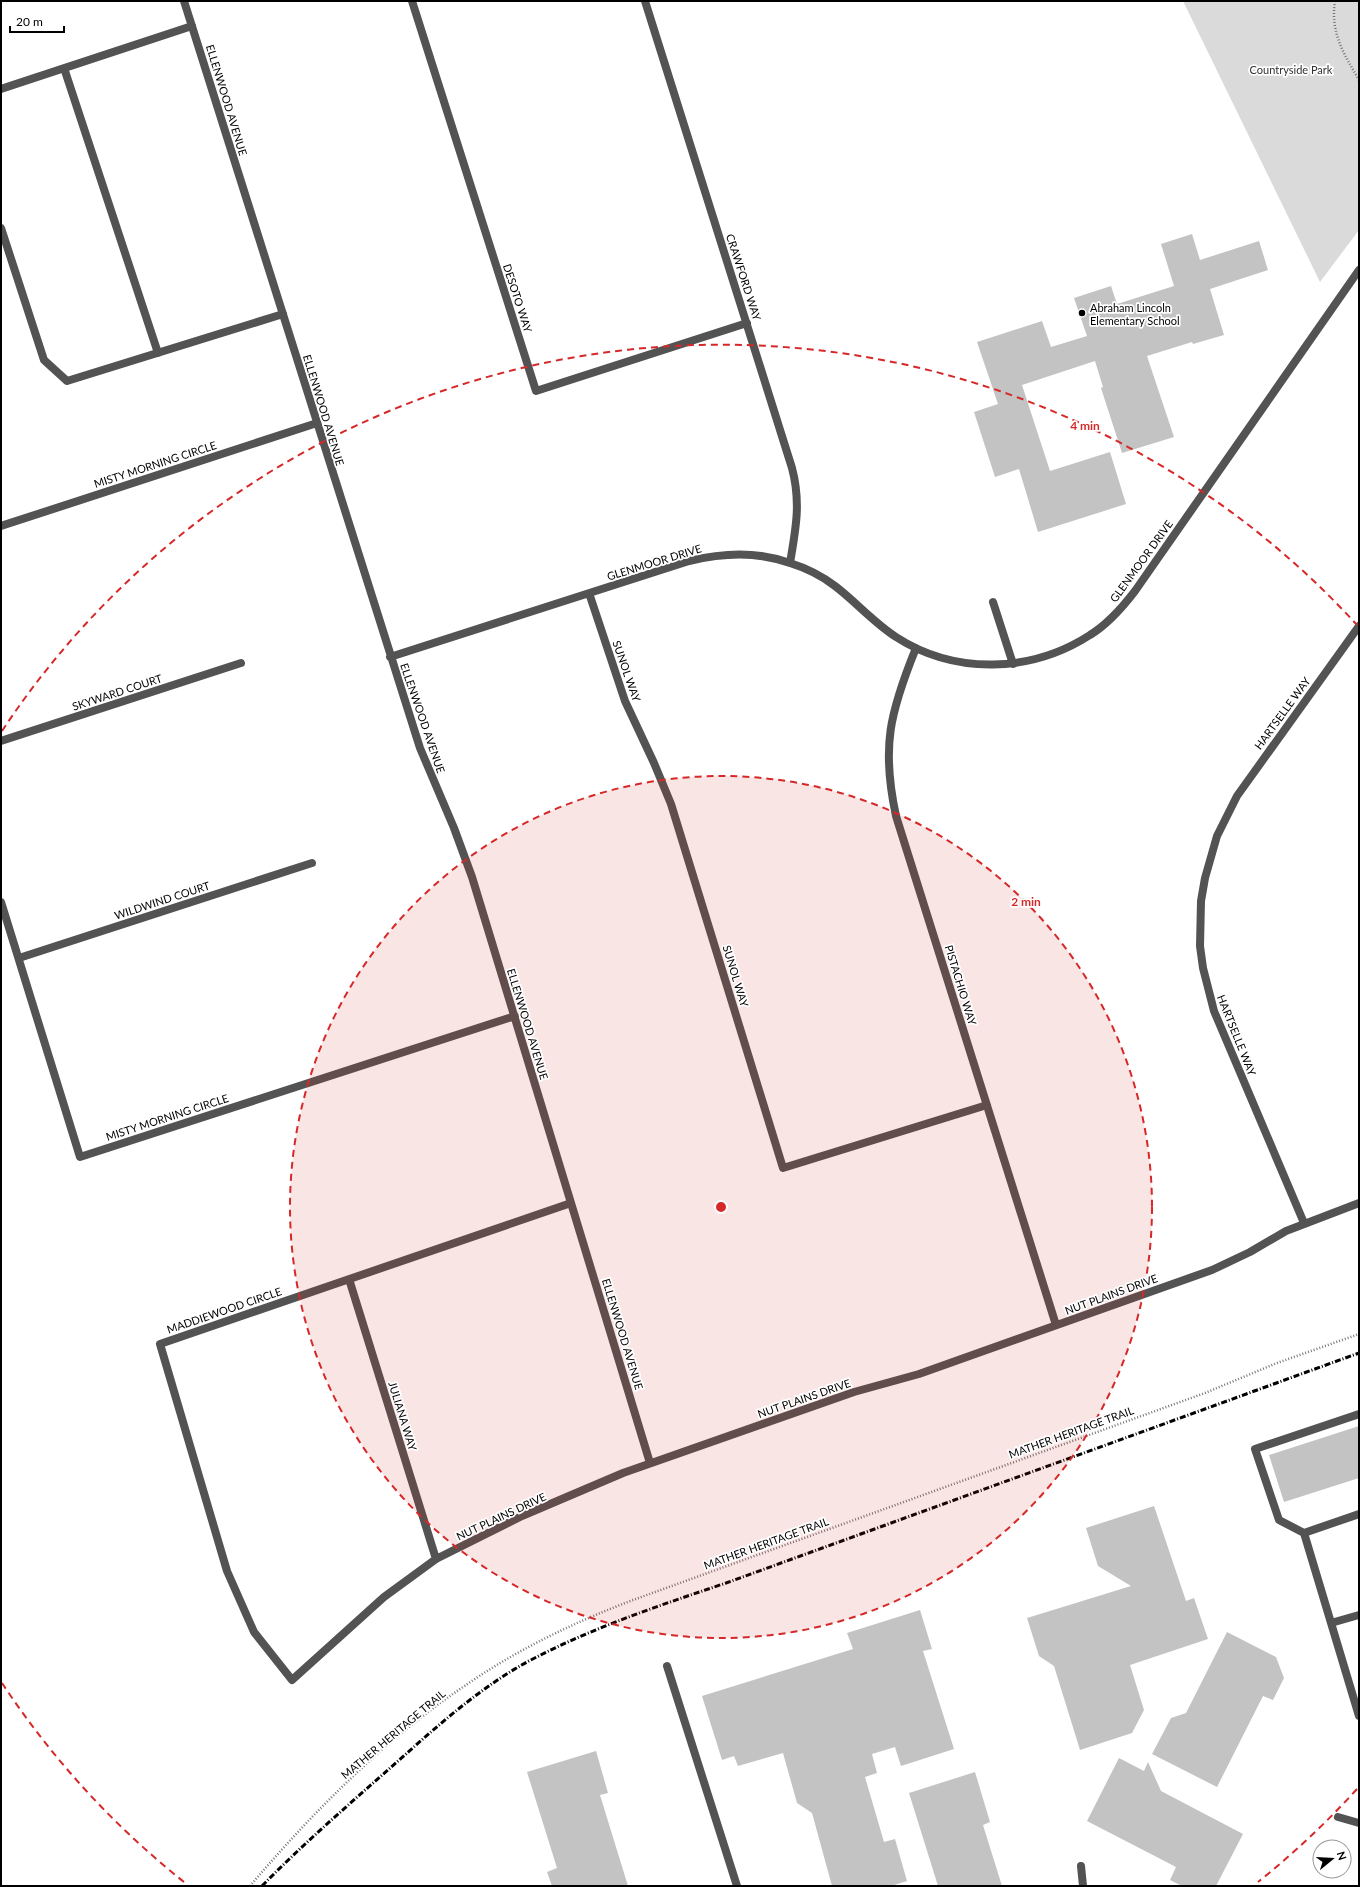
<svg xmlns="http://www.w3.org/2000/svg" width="1360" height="1887" font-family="Lato,sans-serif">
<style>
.green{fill:#dadada}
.building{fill:#c3c3c3}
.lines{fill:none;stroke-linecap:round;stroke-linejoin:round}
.path{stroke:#757575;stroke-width:2.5;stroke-dasharray:1 2;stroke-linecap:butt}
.lane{stroke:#535353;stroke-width:8}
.street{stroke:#535353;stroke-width:8}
.rail{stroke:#000;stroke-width:3;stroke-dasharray:6 2 1 2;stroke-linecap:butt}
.ring{fill:none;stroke:#d62828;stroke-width:2;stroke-dasharray:7 5}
.poi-dot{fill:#000;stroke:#fff;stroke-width:1.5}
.labels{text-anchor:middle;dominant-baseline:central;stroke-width:3.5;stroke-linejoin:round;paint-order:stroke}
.park-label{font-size:11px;fill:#313131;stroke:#fff}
.street-label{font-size:11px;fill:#000;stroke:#fff}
.poi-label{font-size:11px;fill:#000;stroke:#fff;text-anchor:start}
.centre{fill:#d62828;stroke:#fff;stroke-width:2}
.ring-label{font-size:12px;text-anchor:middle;font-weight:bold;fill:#d62828;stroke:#fff;stroke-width:3.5;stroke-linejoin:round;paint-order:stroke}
</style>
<rect width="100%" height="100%" fill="#fff"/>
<path class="green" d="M1183 1H1359V230L1320 282Z"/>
<path class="building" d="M1192 234 1200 260 1259 241 1268 270 1210 289 1224 335 1193 344 1192 342 1147 356 1174 437 1122 453 1101 388 1103 387 1095 361 1022 385 1050 471 1110 452 1126 504 1038 532 1019 469 995 477 974 412 998 404 977 342 1042 321 1051 347 1087 336 1074 298 1111 286 1117 304 1174 286 1161 244Z
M1359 1426V1478L1284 1502 1269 1455Z
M1154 1506 1186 1601 1194 1598 1208 1639 1130 1665 1144 1710 1132 1733 1080 1750 1054 1666 1039 1656 1027 1618 1131 1586 1098 1566 1086 1528Z
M920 1610 932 1649 923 1651 954 1749 901 1766 895 1747 872 1754 877 1773 865 1777 884 1842 895 1839 907 1881 891 1886H832L812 1813 797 1803 783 1753 738 1766 734 1756 722 1760 702 1696 853 1649 847 1633Z
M1227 1632 1276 1657 1284 1678 1273 1700 1263 1696 1217 1787 1152 1754 1171 1718 1186 1713Z
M596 1751 608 1793 600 1795 628 1886H552L547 1872 557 1868 527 1772Z
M1119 1758 1144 1771 1148 1762 1161 1791 1243 1834 1216 1886H1182L1170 1880 1176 1867 1087 1821Z
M975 1772 990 1822 983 1825 1002 1886H938L909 1793Z"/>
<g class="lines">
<path class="path" d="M1335 1C1330 33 1344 54 1359 80
M250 1886C313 1812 385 1739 466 1685 518 1649 575 1622 633 1600L1205 1393 1277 1363 1359 1334"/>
<path class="lane" d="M64 68 158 353
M1 89 192 26
M1 228 44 360 67 381 283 314
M993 602 1013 664
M1359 1414 1255 1449 1279 1520 1304 1533 1359 1514
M1304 1533 1359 1716
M1331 1623 1359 1615
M667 1666 737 1886
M1338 1817 1359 1823
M1081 1866 1083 1886"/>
<path class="street" d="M184 1 420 748 454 828 472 877 650 1463
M412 1 536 391 747 323
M645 1 792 468C801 502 796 528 790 563
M1 526 317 423
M589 593 625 701 654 763 671 804 783 1168 987 1105
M916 648C890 712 881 747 896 816L1056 1325
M390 657 689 561C723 553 756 551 790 563 806 568 822 576 835 586 856 602 873 622 896 637 955 675 1031 673 1090 635 1108 624 1122 608 1135 591L1359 270
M1 741 241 663
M1 902 80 1157 515 1016
M19 958 312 863
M571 1203 160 1344 227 1571 254 1632 292 1680 384 1597 436 1559 522 1516 623 1473 854 1392 919 1374 1212 1270 1250 1252 1286 1231 1359 1203
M1304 1223 1214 1011 1203 968 1200 946 1201 901 1205 878 1217 836 1237 796 1359 626
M349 1279 436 1559"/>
<path class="rail" d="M262 1886C302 1845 346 1807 389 1769 432 1731 476 1690 527 1662 591 1628 658 1606 726 1583L1359 1353"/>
</g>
<circle cx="721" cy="1207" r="431" fill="#d62828" fill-opacity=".12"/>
<g class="ring">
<circle cx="721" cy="1207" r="431"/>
<path d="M1357 1789A862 862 0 0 1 1258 1882M184 1882A862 862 0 0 1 2 1683M2 731A862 862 0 0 1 1357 625"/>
</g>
<circle class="poi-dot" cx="1082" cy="313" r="4"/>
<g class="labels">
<g class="park-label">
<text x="1291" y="69">Countryside Park</text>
</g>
<g class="street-label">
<text transform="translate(227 100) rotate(73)">ELLENWOOD AVENUE</text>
<text transform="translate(744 277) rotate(72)">CRAWFORD WAY</text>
<text transform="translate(518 298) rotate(72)">DESOTO WAY</text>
<text transform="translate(324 410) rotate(73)">ELLENWOOD AVENUE</text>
<text transform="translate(155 464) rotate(-18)">MISTY MORNING CIRCLE</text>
<text transform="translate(1141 561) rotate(-54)">GLENMOOR DRIVE</text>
<text transform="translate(654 562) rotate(-17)">GLENMOOR DRIVE</text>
<text transform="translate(627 671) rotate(71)">SUNOL WAY</text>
<text transform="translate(117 692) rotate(-18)">SKYWARD COURT</text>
<text transform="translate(1282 713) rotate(-54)">HARTSELLE WAY</text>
<text transform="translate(423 718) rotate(71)">ELLENWOOD AVENUE</text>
<text transform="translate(162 900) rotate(-18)">WILDWIND COURT</text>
<text transform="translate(736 976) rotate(73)">SUNOL WAY</text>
<text transform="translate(961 985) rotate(73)">PISTACHIO WAY</text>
<text transform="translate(528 1024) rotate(73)">ELLENWOOD AVENUE</text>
<text transform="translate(1237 1035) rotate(68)">HARTSELLE WAY</text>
<text transform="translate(167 1117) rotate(-18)">MISTY MORNING CIRCLE</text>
<text transform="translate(1111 1294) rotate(-20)">NUT PLAINS DRIVE</text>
<text transform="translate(224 1310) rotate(-19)">MADDIEWOOD CIRCLE</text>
<text transform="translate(623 1334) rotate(73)">ELLENWOOD AVENUE</text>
<text transform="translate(804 1398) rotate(-19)">NUT PLAINS DRIVE</text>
<text transform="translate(403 1416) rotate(73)">JULIANA WAY</text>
<text transform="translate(1071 1432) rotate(-20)">MATHER HERITAGE TRAIL</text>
<text transform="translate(501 1516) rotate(-25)">NUT PLAINS DRIVE</text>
<text transform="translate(766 1543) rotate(-20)">MATHER HERITAGE TRAIL</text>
<text transform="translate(393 1734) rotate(-40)">MATHER HERITAGE TRAIL</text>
</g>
<g class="poi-label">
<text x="1090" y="307">Abraham Lincoln<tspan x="1090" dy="13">Elementary School</tspan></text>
</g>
</g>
<circle cx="721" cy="1207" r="6" class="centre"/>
<g class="ring-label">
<text x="1085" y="430">4 min</text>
<text x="1026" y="906">2 min</text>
</g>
<rect width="1360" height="1887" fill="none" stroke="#000000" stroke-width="4"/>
<g transform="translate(1332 1859) rotate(72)"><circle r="19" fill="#ffffff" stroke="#999999"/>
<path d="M0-3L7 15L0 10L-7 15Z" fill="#000000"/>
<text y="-6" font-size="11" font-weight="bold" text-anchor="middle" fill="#000000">N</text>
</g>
<path d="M10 26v6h54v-6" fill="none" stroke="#000000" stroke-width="2"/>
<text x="16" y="26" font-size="12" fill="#000000" stroke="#ffffff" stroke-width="3" paint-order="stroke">20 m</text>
</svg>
